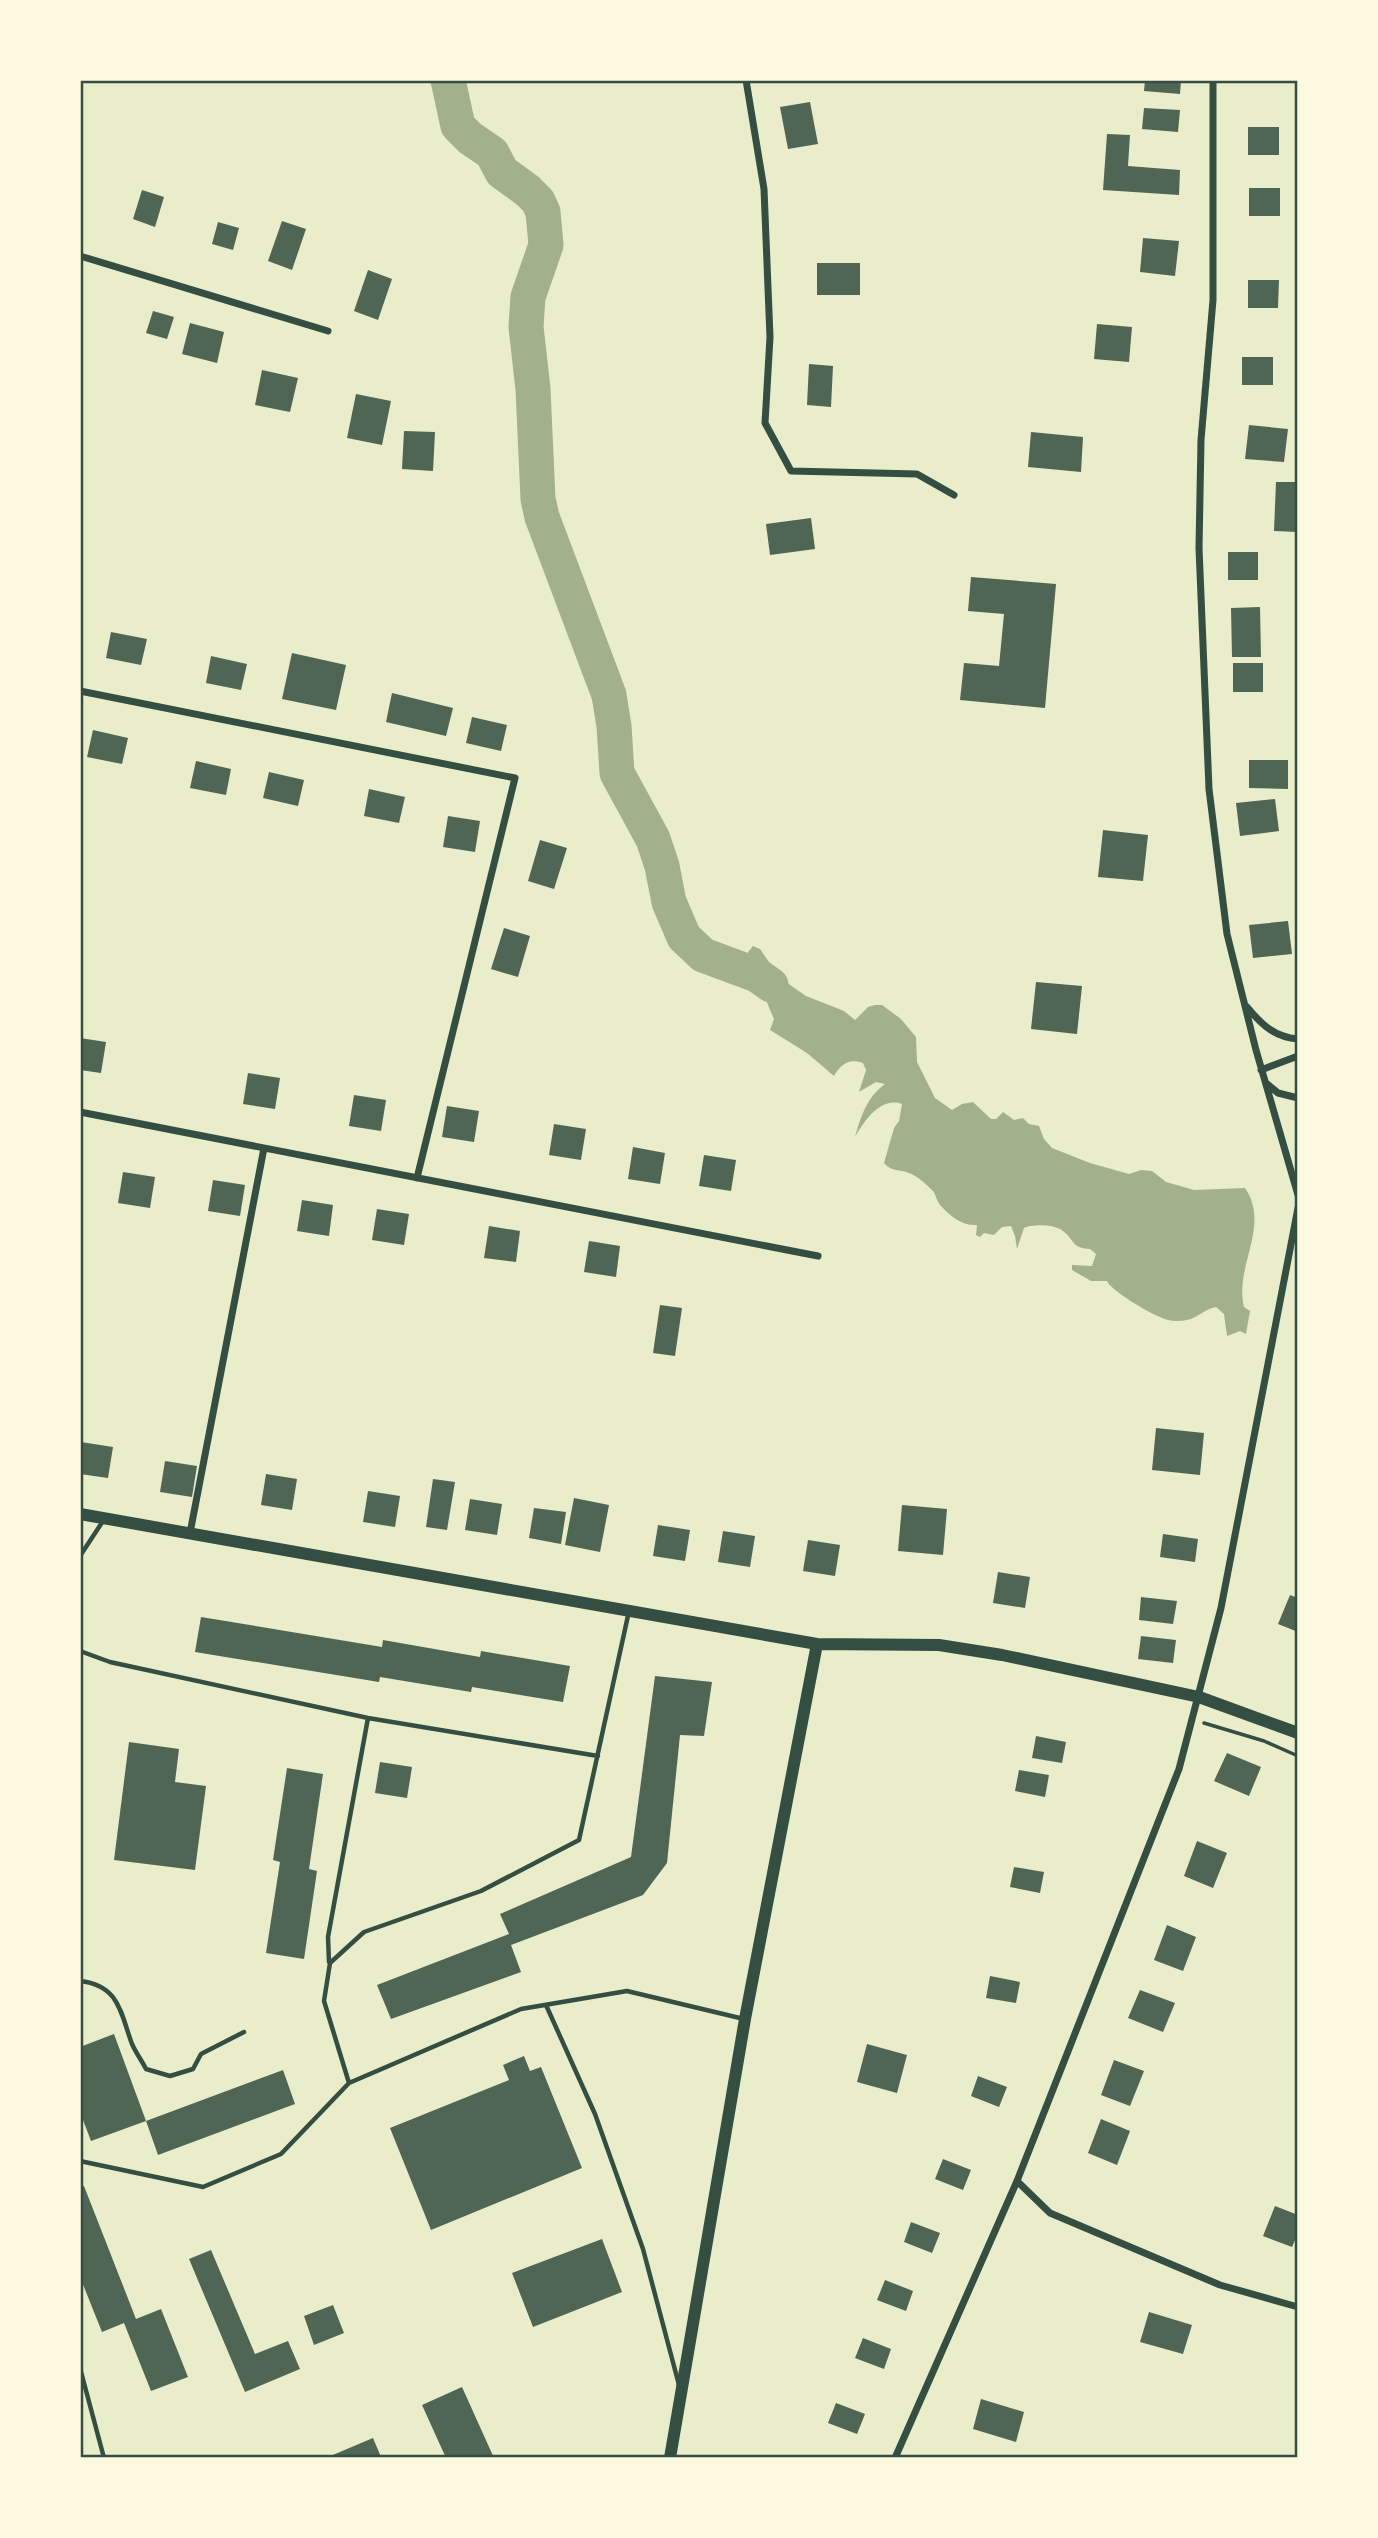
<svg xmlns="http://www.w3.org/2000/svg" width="1378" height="2538" font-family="'Playfair Display',serif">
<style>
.water{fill:#a3b18a}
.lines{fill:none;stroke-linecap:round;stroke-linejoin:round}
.river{stroke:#a3b18a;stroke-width:35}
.building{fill:#4f6655}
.path{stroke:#344e41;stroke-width:3.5}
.service{stroke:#344e41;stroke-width:4.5}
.minor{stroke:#344e41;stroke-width:7}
.tertiary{stroke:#344e41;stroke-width:12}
.neatline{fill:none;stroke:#344e41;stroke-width:2.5}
</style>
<rect width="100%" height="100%" fill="#e9edc9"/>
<path class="water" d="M753 946 760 949 780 978 806 996 844 1011 855 1020 868 1007 875 1005H882L901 1019 916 1037 917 1062 935 1098 952 1110 962 1104 973 1102 991 1119H996L1003 1112 1014 1120 1023 1118 1029 1124 1039 1126 1044 1139 1052 1148 1090 1163 1129 1174 1141 1170 1152 1171 1166 1182 1194 1190 1245 1188C1271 1226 1234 1266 1244 1307L1250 1311 1246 1334 1240 1331 1227 1336 1224 1314 1216 1307C1205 1309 1197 1318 1187 1320 1178 1322 1167 1321 1160 1317 1149 1313 1110 1290 1107 1281H1091L1072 1270V1265L1092 1266 1096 1254 1090 1249C1071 1248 1075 1240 1063 1231 1055 1224 1032 1224 1024 1228L1017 1249 1015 1236 1011 1226 1002 1227 994 1235 984 1233 980 1237 976 1235 977 1225C962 1226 950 1216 940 1205 936 1200 936 1194 932 1190 926 1184 917 1176 909 1173 900 1169 891 1172 884 1163L894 1128 899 1121 902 1104C881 1096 864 1121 855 1137 861 1116 867 1097 885 1084L876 1082 859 1092 866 1070 863 1063C849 1058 841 1064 834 1076L807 1053 770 1030 774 1019C769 1008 765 995 758 986 749 977 736 976 729 965L751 961 748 952Z"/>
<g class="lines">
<path class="river" d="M448 80 458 126 470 138 492 153 502 172 528 191 538 201 543 212 546 245 528 297 526 327 533 389 538 499 542 517 609 695 614 726 617 773 653 839 662 866 669 902 684 937 703 955 757 975 771 985"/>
</g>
<path class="building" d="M1145 80H1181L1180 94 1144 91Z
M810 102 818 144 788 149 780 107Z
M1144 108 1180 110 1178 132 1142 129Z
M1248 127H1279V155H1248Z
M1107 134 1130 135 1128 166 1180 170 1179 195 1103 190Z
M1249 188H1280V216H1249Z
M142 190 164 197 155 227 133 219Z
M282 221 306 229 292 270 268 261Z
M218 222 239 228 233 250 212 244Z
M1143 238 1179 241 1175 276 1140 272Z
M817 263H860V295H817Z
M368 270 392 279 378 320 354 311Z
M1248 280H1279L1278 308H1248Z
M153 311 174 317 167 339 146 333Z
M190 323 224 332 217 363 182 354Z
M1097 324 1132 327 1129 362 1094 359Z
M1242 357H1273V385H1242Z
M809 364 833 366 831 407 807 405Z
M262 370 298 378 290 412 255 405Z
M356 394 391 401 382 445 347 438Z
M1249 425 1288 429 1284 462 1245 459Z
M404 431 435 432 433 471 402 469Z
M1031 432 1083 437 1081 472 1028 467Z
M1276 482H1298V532L1274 531Z
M811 518 815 549 770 555 766 524Z
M1228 552H1258V580H1228Z
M971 577 1056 584 1045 708 960 700 964 663 999 666 1004 614 968 611Z
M1260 607 1261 657H1232L1231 608Z
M111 632 147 639 141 665 106 658Z
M292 653 346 665 336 710 282 699Z
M211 656 247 664 241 690 206 683Z
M1233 663H1263V692H1233Z
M392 693 453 708 446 736 386 722Z
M472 717 507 725 501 751 466 743Z
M93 730 128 738 122 764 87 757Z
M1249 760H1288V789L1249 788Z
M196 761 231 769 226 795 190 788Z
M269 772 304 780 298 806 263 798Z
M369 789 405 797 399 823 364 816Z
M1275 799 1279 831 1240 836 1236 803Z
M448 816 480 821 475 852 443 847Z
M1103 830 1148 835 1143 881 1098 877Z
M540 840 567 848 554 889 528 881Z
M1288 921 1292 954 1253 958 1249 925Z
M504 928 530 936 518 977 491 969Z
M1036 982 1082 986 1077 1034 1031 1029Z
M80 1038 106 1042 101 1073 80 1070Z
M248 1073 280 1078 275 1109 243 1104Z
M354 1095 386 1100 381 1131 349 1126Z
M447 1106 479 1111 474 1142 442 1137Z
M554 1124 586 1129 581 1160 549 1155Z
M633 1147 665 1153 660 1184 628 1179Z
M704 1155 736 1160 731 1191 699 1186Z
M123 1172 155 1177 150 1208 118 1203Z
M213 1180 245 1185 240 1216 208 1211Z
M302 1200 333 1205 329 1236 297 1231Z
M377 1209 409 1214 404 1245 372 1240Z
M489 1226 520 1231 516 1262 484 1258Z
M589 1241 620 1246 616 1277 584 1272Z
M660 1305 682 1308 675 1356 653 1353Z
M1156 1428 1204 1433 1200 1475 1152 1470Z
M81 1442 113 1447 108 1478 80 1474Z
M165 1461 197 1466 192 1497 160 1492Z
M266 1474 297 1479 292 1510 261 1505Z
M433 1479 455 1482 447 1530 426 1527Z
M368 1491 400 1496 395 1527 363 1522Z
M574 1498 609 1505 600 1552 565 1545Z
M470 1499 502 1504 497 1535 465 1530Z
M902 1505 947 1509 943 1555 898 1551Z
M534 1508 566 1512 561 1544 529 1538Z
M658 1525 690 1530 685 1561 653 1556Z
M723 1531 755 1536 750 1567 718 1562Z
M1163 1534 1198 1539 1195 1562 1160 1557Z
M808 1540 840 1545 835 1576 803 1571Z
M998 1572 1030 1577 1025 1608 993 1603Z
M1290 1595 1298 1598V1632L1278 1624Z
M1141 1597 1177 1601 1173 1624 1139 1620Z
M201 1617 382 1647 383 1640 480 1657 481 1651 570 1666 563 1702 472 1687 471 1692 380 1677 379 1682 195 1652Z
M1141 1636 1176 1640 1173 1663 1138 1659Z
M655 1676 712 1682 704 1736 680 1735 667 1863 643 1895 511 1945 521 1972 391 2019 377 1985 509 1934 500 1914 631 1857Z
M1036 1736 1066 1742 1062 1763 1032 1758Z
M129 1742 179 1749 175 1782 206 1786 195 1870 114 1860Z
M1227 1753 1261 1767 1249 1796 1214 1781Z
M380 1762 412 1767 407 1798 375 1793Z
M287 1768 323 1774 309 1869 317 1871 304 1959 266 1953 280 1862 273 1860Z
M1019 1770 1049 1775 1045 1797 1015 1791Z
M1197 1841 1227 1853 1213 1888 1184 1876Z
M1014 1867 1044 1872 1040 1893 1010 1887Z
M1167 1925 1196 1937 1183 1971 1154 1960Z
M990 1976 1020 1982 1016 2003 986 1998Z
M1140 1990 1175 2003 1163 2032 1128 2018Z
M114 2034 146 2121 91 2141 80 2112V2047Z
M867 2044 907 2055 897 2093 857 2082Z
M524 2056 530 2071 541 2067 582 2168 431 2230 390 2128 509 2080 503 2065Z
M1114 2060 1144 2071 1130 2106 1101 2095Z
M283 2070 295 2104 158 2155 146 2121Z
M978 2076 1007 2087 999 2107 971 2096Z
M1101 2119 1130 2131 1117 2165 1088 2153Z
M943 2159 971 2170 963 2190 935 2179Z
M84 2186 136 2319 161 2309 188 2377 151 2391 124 2323 102 2332 80 2277V2187Z
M1275 2206 1298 2215V2233L1292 2247 1263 2236Z
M911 2222 940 2233 932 2253 904 2242Z
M602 2239 622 2292 533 2327 512 2273Z
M211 2250 255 2354 288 2341 300 2369 245 2392 189 2259Z
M885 2280 913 2291 906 2311 877 2300Z
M333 2305 344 2333 314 2345 304 2316Z
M1149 2312 1192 2325 1183 2354 1140 2342Z
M863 2338 891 2349 884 2369 855 2358Z
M462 2387 494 2458H446L422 2405Z
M981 2399 1024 2412 1016 2442 973 2429Z
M836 2403 865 2414 857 2434 828 2423Z
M373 2438 381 2457H328Z"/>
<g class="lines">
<path class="path" d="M1204 1723 1264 1741 1298 1756"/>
<path class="service" d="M80 1556 103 1521
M80 1651 110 1662 368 1718 598 1756
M329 1962 328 1937 368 1718
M80 1981C120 1985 121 2015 132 2044 136 2053 142 2061 146 2069L170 2076 193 2069 201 2054 244 2032
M546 2005 595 2114 643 2249 679 2385
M349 2083 324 2001 330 1963 364 1932 481 1891 579 1840 629 1611
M80 2161 203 2187 281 2154 349 2083 521 2009 627 1991 744 2019
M80 2368 104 2458"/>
<path class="minor" d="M746 80 764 189 770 337 765 423 791 471 917 474 954 495
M1213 80V300L1201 440 1199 548 1209 789 1227 934 1256 1050 1298 1195
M80 256 328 331
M80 691 515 778 417 1178
M1247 1007C1261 1024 1274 1037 1298 1039
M1261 1070 1298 1056
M1266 1083 1278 1093 1298 1098
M80 1112 818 1256
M190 1533 264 1148
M1017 2181 1050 2213 1220 2285 1298 2307
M895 2458 1017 2181 1179 1769 1221 1608 1298 1208"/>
<path class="tertiary" d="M80 1514 817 1644 939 1645 1002 1655 1199 1697 1298 1733
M670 2458 745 2019 817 1644"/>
</g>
<rect width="1378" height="2538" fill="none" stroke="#fefae0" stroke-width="164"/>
<rect x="82" y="82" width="1214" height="2374" class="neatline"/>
</svg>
